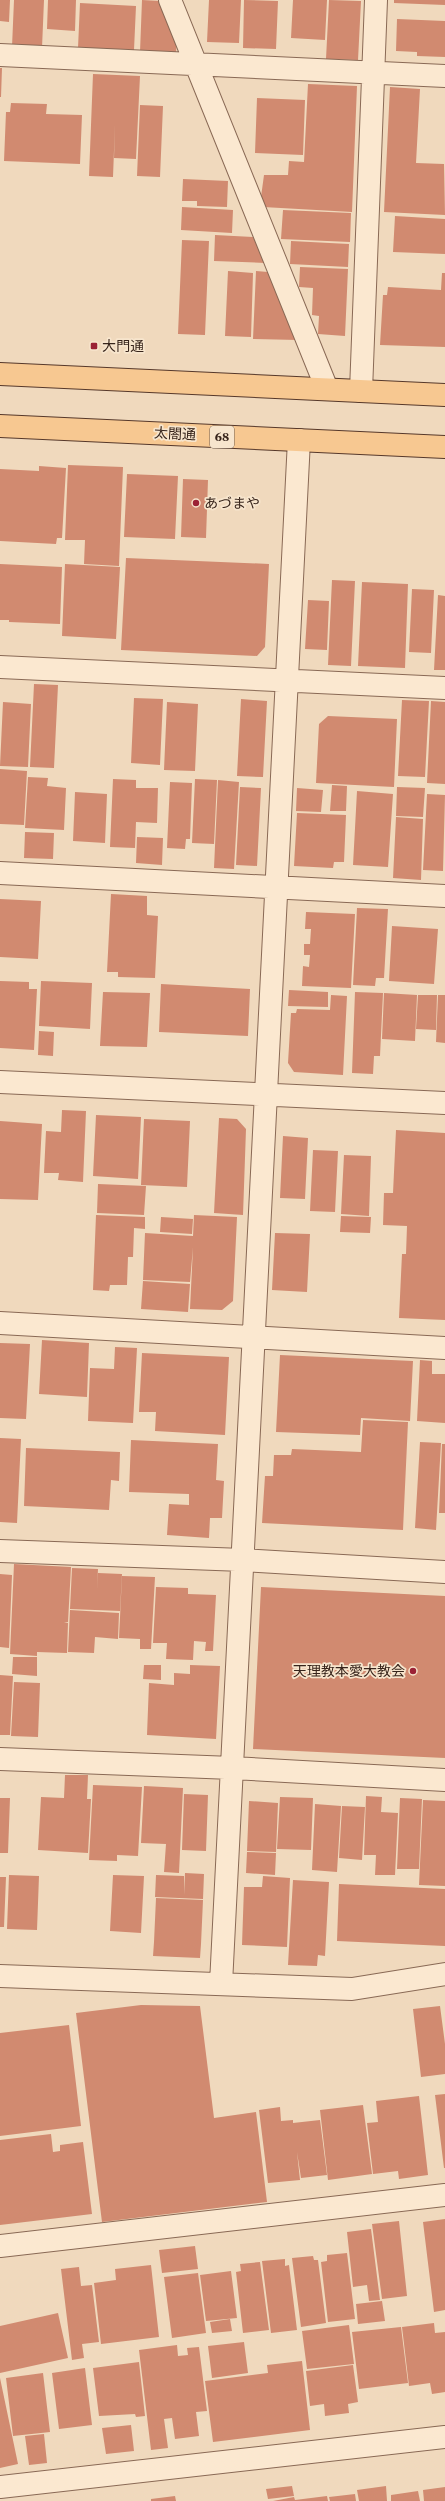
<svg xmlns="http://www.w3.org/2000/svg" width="445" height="2501" font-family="Spectral,'Noto Sans JP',serif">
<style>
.building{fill:#d18a70}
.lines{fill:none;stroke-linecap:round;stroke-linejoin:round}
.street-casing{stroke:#896955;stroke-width:24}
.primary-casing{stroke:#56382a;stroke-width:24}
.street{stroke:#fbe8d0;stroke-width:22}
.primary{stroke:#f7c891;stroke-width:22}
.poi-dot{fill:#9b2235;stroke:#f7e5cd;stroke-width:1.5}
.labels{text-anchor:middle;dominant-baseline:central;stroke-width:3.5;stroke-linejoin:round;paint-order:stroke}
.shield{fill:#f7e5cd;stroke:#715e50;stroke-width:1}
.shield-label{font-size:13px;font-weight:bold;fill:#37241b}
.poi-label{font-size:14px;fill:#37241b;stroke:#f7e5cd;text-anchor:start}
.street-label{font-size:14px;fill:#37241b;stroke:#f7e5cd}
</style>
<rect width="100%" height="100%" fill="#f0d9bd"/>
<path class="building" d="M0 0H10L9 22 0 21Z
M14 0H44L42 48 12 47Z
M48 0H76L75 31 47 29Z
M142 0 160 1 177 37 176 53 140 52Z
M209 0H241L239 43 207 42Z
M244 0 278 1 276 49 243 48Z
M293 0H327L325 40 291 38Z
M329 0 361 1 358 60 326 59Z
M394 0H445V5L394 3Z
M80 3 136 6 134 50 78 48Z
M397 19 445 21V57L417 56V52L396 51Z
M0 68H2L1 97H0Z
M93 74 140 76 136 159 114 158 115 124 113 177 89 176Z
M308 84 357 86 352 212 263 207 261 197 264 175H288L289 161 304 162Z
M390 87 420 89 416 163 444 164 445 215 384 212Z
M257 98 305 100 303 155 255 153Z
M11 103 47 104 46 114 82 115 80 164 4 161 6 112H10Z
M140 105 163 106 160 177 137 176Z
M183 179 228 181 227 207 197 206V201H182Z
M182 207 233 210 232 233 181 230Z
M283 210 351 213 350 242 281 239Z
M395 216 445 219V254L393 252Z
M215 235 253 237 266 263 214 261Z
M182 240 209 241 205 335 178 334Z
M291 241 349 244 348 267 290 264Z
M300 267 348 269 345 336 318 334 319 316 312 315 313 288 299 287Z
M228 271 253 273 251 337 225 336Z
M256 271 268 272 298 340 253 339Z
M442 273H445V347L380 345 383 295H387L388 287 441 290Z
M68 465 123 467 119 566 84 564 85 540H65Z
M39 466 66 468 62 538H57L56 544 0 541V469L39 471Z
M127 474 178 476 175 539 124 537Z
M183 479 208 480 206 538 181 537Z
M126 558 269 564 265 647 257 656 121 650Z
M0 564 62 567 60 624 9 622V620H0Z
M65 564 120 567 116 639 62 636Z
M332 580 355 581 351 666 328 665Z
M362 582 408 584 405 668 358 666Z
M412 589 434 590 431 653 409 652Z
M438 595 445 596V670H434Z
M308 600 329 601 327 650 305 649Z
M34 684 58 685 54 768 30 767Z
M134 698 163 699 160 765 131 763Z
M241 699 267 701 263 777 237 776Z
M402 700 429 701 425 777 398 776Z
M431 701 445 702V784L427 783Z
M3 702 31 704 28 767 0 766Z
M167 702 198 704 195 771 164 770Z
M328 716 397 719 394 787 316 783 319 724Z
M0 769 27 771 24 825 0 824Z
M28 777 48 778 47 786 66 788 64 830 25 828Z
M113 779 136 780V788H158L157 823 136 822 135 848 110 847Z
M195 779 217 780 214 844 192 843Z
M218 780 239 782 234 869 214 868Z
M170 782 192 783 190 839H186L185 849 167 848Z
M332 785 347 786 346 811H330Z
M240 787 261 788 257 866 236 865Z
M397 787 425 788 423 817 396 816Z
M297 788 323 790 321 812 296 811Z
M357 791 393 794 388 867 353 865Z
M75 792 107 794 105 843 73 841Z
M427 794 445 795 443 871 423 870Z
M297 813 346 815 344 862H334L333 868 294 866Z
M396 817 423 819 421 880 393 878Z
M25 832 54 833 53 859 24 858Z
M137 837 163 838 162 865 136 863Z
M111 894 147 896V915L158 916 155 978 118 977V972H107Z
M0 899 41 901 38 959 0 957Z
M357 908 388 909 384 978H376L375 986 353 985Z
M306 912 355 914 351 988 302 986 303 966 309 967 310 955H304V944H310L311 929H305Z
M392 926 438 929 434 984 389 981Z
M0 981 29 982V989H37L34 1050 0 1048Z
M41 981 92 983 90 1029 39 1026Z
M161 984 250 989 248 1036 159 1032Z
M289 990 328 992V1007L288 1006Z
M103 992 150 993 147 1047 100 1046Z
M355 992 383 993 380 1056H374L373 1074 352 1073Z
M384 993 417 995 415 1041 382 1039Z
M331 995 347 996 343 1075 294 1072 288 1063 291 1013H296L297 1009 330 1010Z
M418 995H437L436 1030 416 1029Z
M438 995H445V1043L436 1042Z
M39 1031 54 1032 53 1056 38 1055Z
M62 1110 86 1111 83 1182 58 1180 59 1173H44L46 1131 61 1132Z
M96 1115 141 1117 138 1179 93 1176Z
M219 1118 237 1119 246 1129 243 1215 214 1213Z
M144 1119 190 1121 187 1187 141 1185Z
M0 1121 42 1124 38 1200 0 1199Z
M396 1130 445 1133V1320L399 1318 402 1254H406L407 1226 383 1225 384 1193H393Z
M283 1136 308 1138 305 1199 280 1198Z
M313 1150 338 1151 335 1212 310 1211Z
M344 1155 371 1156 369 1216 341 1214Z
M98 1184 146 1186 144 1215 97 1213Z
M96 1215 145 1217V1229L134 1228 133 1257H128L127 1285H110L109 1291 93 1290Z
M194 1215 237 1217 233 1301 222 1310 190 1309 193 1247 190 1282 143 1280 145 1233 193 1236Z
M341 1216 371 1217 370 1233 340 1232Z
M161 1217 193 1219 192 1234 160 1232Z
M275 1233 310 1234 307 1292 272 1290Z
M143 1281 190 1284 188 1312 141 1309Z
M42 1340 89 1343 87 1397 39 1394Z
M0 1343 30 1344 26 1419 0 1418Z
M115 1347 137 1348 133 1423 88 1421 90 1368 114 1369Z
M142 1353 229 1357 225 1435 155 1431 156 1412H139Z
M280 1355 413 1361 410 1421 361 1418 360 1435 276 1432Z
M420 1360 432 1361V1374H445V1423L417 1421Z
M363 1420 408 1422 403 1530 262 1523 265 1476H273L274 1455H291L292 1449 361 1452Z
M0 1438 21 1439 17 1523 0 1522Z
M131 1440 218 1444 216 1480 224 1481 222 1518H210L209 1538 167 1535 169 1504 189 1505V1494L129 1492Z
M420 1442 441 1443 436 1530 415 1528Z
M442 1444H445V1513H439Z
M26 1448 120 1452 119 1481 111 1480 109 1510 24 1506Z
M14 1564 71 1567 68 1622 64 1623H68L67 1653 37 1652V1656L10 1654Z
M72 1568 98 1569 97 1590 98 1573 122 1574 120 1611 70 1609Z
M0 1574 12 1575 9 1648 0 1647Z
M122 1576 155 1577 151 1649H140V1639L119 1638Z
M156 1587 188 1588V1594L216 1595 213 1651H205L206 1642 194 1641 193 1660 166 1659 167 1643H153Z
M261 1587 445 1596V1758L253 1749Z
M70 1610 119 1613 118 1639 95 1637 94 1653 68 1652Z
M13 1657H37V1676L12 1674Z
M144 1665H161V1680L143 1679Z
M190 1665 220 1666 216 1739 147 1735 149 1683 174 1685V1673L190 1674Z
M0 1675 13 1676 10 1735H0Z
M14 1682 40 1683 38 1737 11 1736Z
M65 1775H88L87 1799H91L88 1853 38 1850 41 1797 64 1798Z
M93 1785 142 1787 138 1856 117 1855V1861L89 1860Z
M144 1786 183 1788 179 1873 164 1872 166 1844 141 1843Z
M184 1794 208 1795 206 1851 182 1850Z
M366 1796 382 1797 381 1812 398 1813 395 1875H375L376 1855H364Z
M280 1797 313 1798 311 1850 277 1849Z
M0 1798H10L8 1853H0Z
M400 1798 422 1799 419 1869H397Z
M423 1800 445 1801V1886L419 1885Z
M249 1801 278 1803 276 1852 247 1851Z
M315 1804 341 1806 337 1872 312 1870Z
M342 1806 365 1807 362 1860 339 1858Z
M247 1852 276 1853 275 1875 246 1873Z
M185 1873 204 1874 203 1899 155 1897 156 1875 184 1876V1895Z
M9 1875 39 1876 37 1930 7 1929Z
M113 1875 144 1876 141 1933 110 1931Z
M263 1876 290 1878 287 1947 242 1945 244 1887H262Z
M0 1877H6L4 1927H0Z
M293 1880 329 1882 325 1956 318 1955 317 1966 288 1965Z
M339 1884 445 1889V1946L337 1941Z
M156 1898 203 1900 201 1944 154 1942Z
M154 1942 201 1944 200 1958 153 1956Z
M141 2005 200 2006 214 2118 256 2112 267 2202 102 2222 76 2013Z
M440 2006 445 2044V2074L421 2077 413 2009Z
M69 2025 81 2126 0 2136V2033Z
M445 2094V2168H444L435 2095Z
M419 2096 428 2175 399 2179 398 2171 373 2174 367 2123 378 2122 376 2101Z
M363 2105 372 2174 328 2180 320 2110Z
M280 2107 281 2121 293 2120V2123L320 2120 327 2175 301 2178 297 2152 300 2180 268 2183 259 2110Z
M51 2134 53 2152 60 2151V2145L83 2142 92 2214 0 2225V2140Z
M445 2219V2310L434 2312 423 2222Z
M399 2221 407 2296 382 2299 372 2224Z
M371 2229 380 2300 369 2301 367 2285 353 2287 347 2232Z
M195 2246 198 2269 162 2273 159 2250Z
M347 2253 355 2319 328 2322 321 2262 327 2261V2255Z
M313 2256 314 2260H318L326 2323 301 2327 292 2258Z
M285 2259V2266L289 2265 297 2330 271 2333 262 2261Z
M260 2262 269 2330 243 2333 236 2272 241 2271 240 2264Z
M151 2265 159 2337 101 2344 94 2283 116 2280 115 2269Z
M79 2267 81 2286 92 2285 99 2342 82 2344 84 2358 72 2360 61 2269Z
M231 2271 237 2318 206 2321 200 2275Z
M198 2273 206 2333 172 2338 164 2277Z
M382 2301 385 2321 358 2324 356 2304Z
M58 2313 68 2358 0 2373V2326Z
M230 2319 232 2331 212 2333 210 2322Z
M434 2323 435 2333 445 2332V2392L432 2394 430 2383 409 2386 402 2327Z
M349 2325 354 2364 307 2369 302 2331Z
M401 2327 408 2383 359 2389 352 2332Z
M244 2342 248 2373 212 2378 208 2346Z
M177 2345 178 2356 188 2355 187 2348 199 2347 207 2411 196 2412 199 2436 175 2439 172 2418 164 2419 168 2448 151 2450 139 2350Z
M302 2361 310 2430 213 2442 205 2381 268 2373 267 2365Z
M139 2362 145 2416 136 2417 135 2414 99 2416 93 2368Z
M353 2365 358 2402 348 2404 349 2413 325 2416 324 2404 310 2406 306 2371Z
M85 2368 92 2425 59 2429 52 2373Z
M43 2373 50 2432 13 2436 6 2378Z
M0 2378 18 2464 0 2468Z
M131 2425 134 2451 106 2454 102 2428Z
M44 2434 47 2463 29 2465 25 2436Z
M292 2486 294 2496 268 2499 266 2489Z
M386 2486 387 2501H359L357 2490Z
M445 2487V2501H424L423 2490Z
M418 2491 420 2501H391V2495Z
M355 2494 356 2501H330L329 2497Z
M175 2496 176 2501H151V2499Z
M327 2496 328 2501H273L294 2497 295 2500Z"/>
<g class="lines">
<g class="street-casing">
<path id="street" d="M170 0 327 389
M0 55 445 76
M361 391 376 0
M0 667 445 688
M0 873 445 896
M0 1082 445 1103
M0 1323 445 1348
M0 1551 243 1560 445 1572
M0 1759 232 1768 445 1780
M0 1976 352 1989 445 1974
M221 1984 299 440
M0 2246 445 2195
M0 2487 445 2437"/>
</g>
<g class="primary-casing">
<path id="primary" d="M0 374 445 395
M0 426 445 447"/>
</g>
<use href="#street" class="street"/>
<use href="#primary" class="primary"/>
</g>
<g class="poi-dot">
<rect x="90" y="342" width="8" height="8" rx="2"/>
<circle cx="196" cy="503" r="4"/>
<circle cx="413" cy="1671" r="4"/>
</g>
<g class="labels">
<rect class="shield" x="210" y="426" width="24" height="22" rx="3"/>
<g class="shield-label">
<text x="222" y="437">68</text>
</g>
<g class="poi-label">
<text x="102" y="346">大門通</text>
<text x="204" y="503">あづまや</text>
<text x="405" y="1671" text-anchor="end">天理教本愛大教会</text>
</g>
<g class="street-label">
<text transform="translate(175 434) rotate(3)">太閤通</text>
</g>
</g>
</svg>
